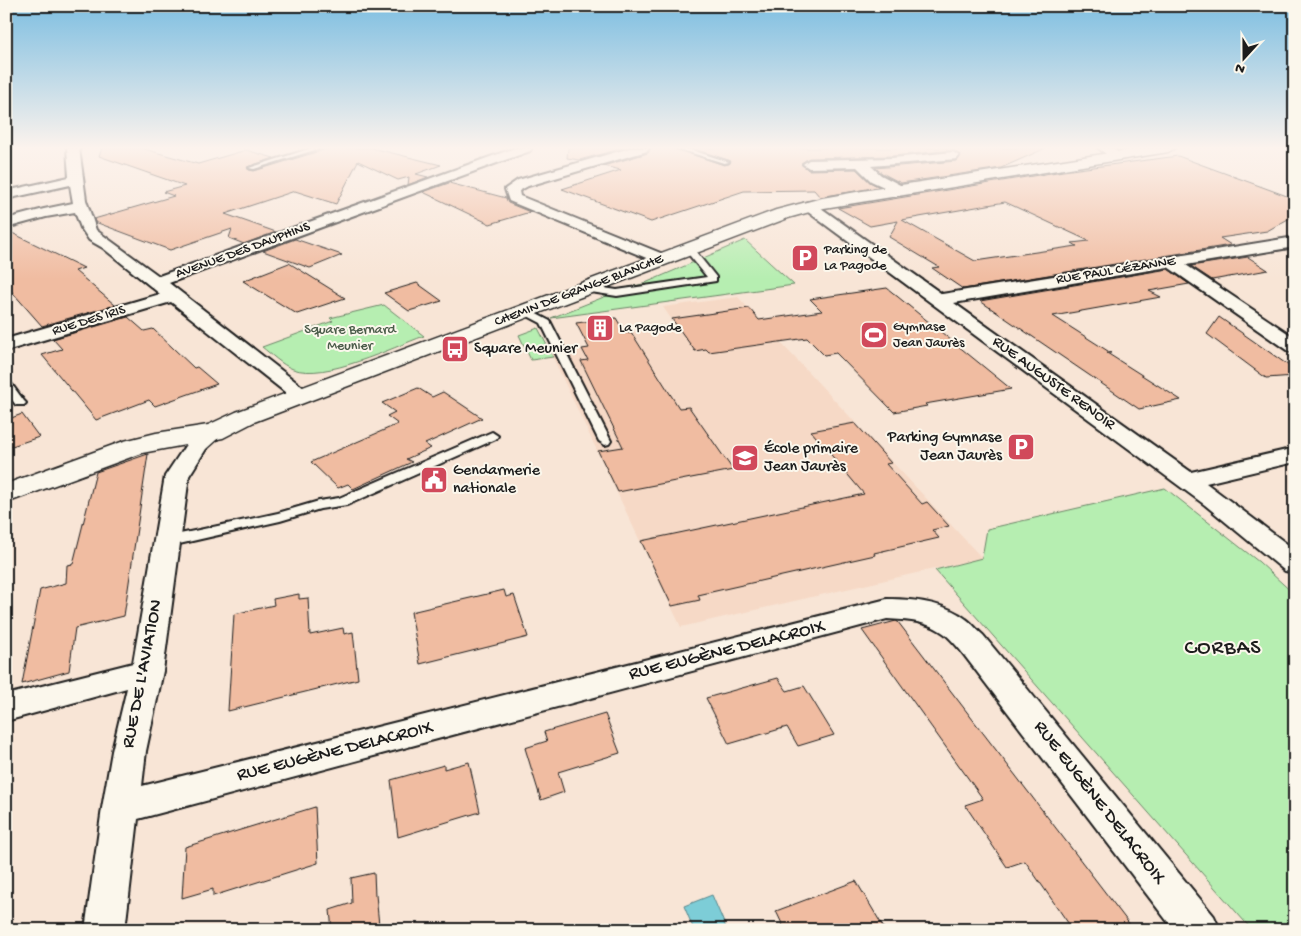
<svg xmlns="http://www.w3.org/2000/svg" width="1301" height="936" font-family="'Gochi Hand',sans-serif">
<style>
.built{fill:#f6d9c6}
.green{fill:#b6eeb1;stroke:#698566}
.water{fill:#7dcdd7;stroke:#56868c}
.building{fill:#f0bca1;stroke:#1c1c1c;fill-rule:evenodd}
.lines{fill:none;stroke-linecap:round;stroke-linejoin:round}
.service-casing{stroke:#1c1c1c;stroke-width:4}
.minor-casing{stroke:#1c1c1c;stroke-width:4}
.tertiary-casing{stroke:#1c1c1c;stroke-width:3}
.service{fill:#fbf7ec;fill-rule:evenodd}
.minor{fill:#fbf7ec;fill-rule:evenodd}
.tertiary{fill:#fbf7ec;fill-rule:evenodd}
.labels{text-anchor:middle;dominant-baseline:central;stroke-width:4;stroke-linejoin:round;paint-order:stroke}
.far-poi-label{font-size:14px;fill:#1c1c1c;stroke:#fbf7ec;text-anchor:start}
.far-street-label{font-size:14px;fill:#1c1c1c;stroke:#fbf7ec}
.far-park-label{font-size:14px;fill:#4a5b49;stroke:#fbf7ec}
.poi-label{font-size:16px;fill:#1c1c1c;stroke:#fbf7ec;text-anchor:start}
.street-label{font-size:16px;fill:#1c1c1c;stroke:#fbf7ec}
.near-street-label{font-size:19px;fill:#1c1c1c;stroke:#fbf7ec}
.near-quarter-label{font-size:22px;letter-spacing:1px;fill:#1c1c1c;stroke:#fbf7ec}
</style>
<rect width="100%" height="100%" fill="#f8e5d6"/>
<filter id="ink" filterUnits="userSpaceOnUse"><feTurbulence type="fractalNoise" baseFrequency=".02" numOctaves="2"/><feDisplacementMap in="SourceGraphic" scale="10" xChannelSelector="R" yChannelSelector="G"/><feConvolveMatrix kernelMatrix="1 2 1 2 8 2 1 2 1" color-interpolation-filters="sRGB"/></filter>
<g filter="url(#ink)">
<path class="built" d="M738 297 982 558 681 627 551 354 600 347 625 333 676 326 663 307Z"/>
<path class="green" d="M745 240 794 285 551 318 629 287 643 284Z
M384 305 424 336C391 348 325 381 293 369 282 365 271 354 262 347L333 321 330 318Z
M538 328 553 357 531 360 519 335Z
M1165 488 1259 562 1295 595V930H1252L935 570 982 558 987 529Z"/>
<path class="water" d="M712 895 727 930H694L684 906Z"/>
<path class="building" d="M102 148H141L198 164 246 150 274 158 247 167 249 170 254 171 330 148H372L441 165 416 174 428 177 408 185 409 177 398 180 358 161 336 204 295 191 225 214 276 232 244 244 229 238 232 229 170 250 95 222 94 219 174 196 163 192 185 186 99 156Z
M568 148H624L579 160 567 158Z
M651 148H674L724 165 729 164 731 161 691 148H1046L1001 168 901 183 882 173 875 168 957 161 961 156 953 150 892 156 809 158 801 163 808 170 856 169 870 182 879 187 820 197 814 190 744 191 651 222 562 189 621 170 603 166 648 153Z
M1178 156 1295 199V215L1267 231 1220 238 1231 245 963 289 932 268 939 267 889 237 898 221 870 226 838 208 1063 171ZM1005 202 1089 241 1072 243 1077 246 975 261 902 220Z
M449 183 506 198 508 203 530 212 490 224 423 192Z
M6 230 84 268 75 271 115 305 42 326 6 285Z
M295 239 342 255 310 268 263 251Z
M1248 257 1268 270 1212 280 1191 266Z
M289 263 345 298 297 314 243 281Z
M1168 269 1189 284 1149 291 1161 297 1053 316 1111 353H1107L1181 400 1139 409 980 301Z
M417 283 442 301 409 311 384 293Z
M887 288 1011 389 925 404 927 406 894 412 836 353 824 355 807 338 709 352 706 349 695 351 672 319 749 308 759 320 822 311 810 299Z
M128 317 144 331 153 329 194 368 197 367 217 384 155 406 149 400 96 420 42 355 62 349 53 339Z
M1219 317 1295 370V376L1266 378 1207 334Z
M616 318 625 333 631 332 679 408 689 407 733 470 618 492 598 451 623 447 581 361 588 360 582 349 589 348 576 323Z
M418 388 432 397 443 392 482 418 425 444 431 448 406 459 412 462 353 489 348 484 338 488 311 462 398 424 387 416 395 412 382 403Z
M22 414 39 437 6 448V420Z
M855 423 891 463 886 464 922 504 927 502 949 526 932 530 939 538 874 553 875 555 698 595 700 600 672 606 641 541 864 494 811 431Z
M148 454 124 616 75 628 69 671 22 684 40 590 66 583 67 565 73 564 96 472Z
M504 590 506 597 514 595 528 637 420 664 411 612Z
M299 594V599L308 598 310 635 343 628 344 634 353 632 358 679 228 711 234 614 274 605 273 599Z
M896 621 898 622 1134 930H1073L1025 861 1007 867 965 805 983 799 862 630Z
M778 678 787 691 804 686 834 735 798 746 787 727 729 744 706 698Z
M605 714 620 753 558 772 564 792 541 800 525 748 547 741 544 732Z
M469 762 480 812 398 837 391 780 444 765V769Z
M315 807 318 863 213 896V889L182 898 185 847Z
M374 873 375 896 376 895 379 925 364 930H332L330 910 352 903 351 878Z
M856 881 885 930H785L776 911Z"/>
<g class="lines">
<g class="service-casing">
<path id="service" d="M312 148H321L254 169 249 168Z
M676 148H685L729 162 724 163Z
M686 247H692L716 277V281L617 296 584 291 579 288 584 285 617 290 707 277 686 251Z
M525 308 550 321 611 441 609 444 605 445 599 441 541 323 522 313V309Z
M6 381 10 382 24 401 26 403 24 405H16L6 392Z
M492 432 498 436 496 439 347 505 320 509 280 521 166 547 161 545 159 542 161 539 166 537 278 513 319 501 339 498Z"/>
</g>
<g class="minor-casing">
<path id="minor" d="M67 148H79L86 200 96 230 159 276 515 148H532L530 151 169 283 309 392 313 396 309 400 302 402 295 400 171 302 6 351V339L160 294 103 248 89 240 81 228 75 212 46 217 6 228V219L44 209 73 203 70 185 6 199V191L69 177Z
M630 148H649L647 151 528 186 519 191 520 196 668 256 670 259 668 262H656L509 201 505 189 518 180Z
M1098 148H1112L1123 156 1121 159H1113Z
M953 152 959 156 957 159 871 166 881 175 904 187 906 190 899 194 871 181 857 167 809 168 803 164 809 160 892 158Z
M809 202 814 203 942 294 1295 237V247L1186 265 1295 338V353L1288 351 1168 267 954 303 1191 472 1295 448V462L1206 483 1295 550V573L1285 571 1205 505 804 209 802 206 804 203Z
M214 425 222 427 225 432 206 449 189 476 163 671 146 751 142 786 887 599C913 599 944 602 966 619 972 623 977 630 983 635L1214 916 1220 930H1174L961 651C956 645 951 639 945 634 928 621 907 620 887 619L138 819 125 930H85L102 808 112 751 127 688 6 721V695L133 663 165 476 189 440 206 427Z"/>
</g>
<g class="tertiary-casing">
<path id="tertiary" d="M1142 148H1175L1168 152 824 208 788 218 254 422 223 438 142 453 6 503V484L124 441 156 433 208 425 236 412 776 210 822 198 862 191Z"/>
</g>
<use href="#service" class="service"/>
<use href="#minor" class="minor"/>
<use href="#tertiary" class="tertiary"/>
</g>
</g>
<linearGradient id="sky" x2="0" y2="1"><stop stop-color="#7dbee1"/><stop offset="0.53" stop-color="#fcf3ed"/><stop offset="1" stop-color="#fcf3ed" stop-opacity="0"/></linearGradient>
<rect width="1301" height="279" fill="url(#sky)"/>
<defs>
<g id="parking-square" transform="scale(1.4375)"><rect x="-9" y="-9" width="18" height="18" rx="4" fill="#d1495b" stroke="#fbf7ec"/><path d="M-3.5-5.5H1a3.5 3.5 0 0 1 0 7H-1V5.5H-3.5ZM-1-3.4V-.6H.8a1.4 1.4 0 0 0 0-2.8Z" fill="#fff"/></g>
<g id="building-square" transform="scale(1.4375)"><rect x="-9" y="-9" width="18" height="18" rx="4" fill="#d1495b" stroke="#fbf7ec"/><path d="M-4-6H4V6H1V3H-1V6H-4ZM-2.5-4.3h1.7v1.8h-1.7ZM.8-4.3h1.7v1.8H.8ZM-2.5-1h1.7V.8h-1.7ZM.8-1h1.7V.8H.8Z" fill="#fff"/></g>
<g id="stadium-square" transform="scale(1.4375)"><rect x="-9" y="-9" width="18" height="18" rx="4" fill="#d1495b" stroke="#fbf7ec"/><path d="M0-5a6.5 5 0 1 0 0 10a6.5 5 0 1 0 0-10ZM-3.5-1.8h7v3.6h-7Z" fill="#fff"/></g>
<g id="bus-square" transform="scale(1.4375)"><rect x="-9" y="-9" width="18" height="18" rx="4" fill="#d1495b" stroke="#fbf7ec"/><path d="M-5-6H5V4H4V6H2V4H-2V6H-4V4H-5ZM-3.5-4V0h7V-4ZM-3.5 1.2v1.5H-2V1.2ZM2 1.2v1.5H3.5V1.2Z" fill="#fff"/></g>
<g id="school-square" transform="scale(1.4375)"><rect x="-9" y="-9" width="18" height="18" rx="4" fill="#d1495b" stroke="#fbf7ec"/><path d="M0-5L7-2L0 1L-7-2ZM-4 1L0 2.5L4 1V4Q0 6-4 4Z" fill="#fff"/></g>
<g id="civic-square" transform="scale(1.4375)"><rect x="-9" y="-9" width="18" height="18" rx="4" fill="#d1495b" stroke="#fbf7ec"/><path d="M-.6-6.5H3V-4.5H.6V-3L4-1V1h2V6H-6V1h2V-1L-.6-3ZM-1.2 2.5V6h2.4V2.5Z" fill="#fff"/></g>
</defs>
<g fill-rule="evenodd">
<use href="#parking-square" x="805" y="258"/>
<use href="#building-square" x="600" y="328"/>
<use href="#stadium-square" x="874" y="335"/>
<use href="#bus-square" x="455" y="349"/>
<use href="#parking-square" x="1021" y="447"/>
<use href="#school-square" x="745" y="458"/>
<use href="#civic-square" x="434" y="480"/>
</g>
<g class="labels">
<g class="far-poi-label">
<text x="824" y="250">Parking de<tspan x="824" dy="16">La Pagode</tspan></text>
<text x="893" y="327">Gymnase<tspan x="893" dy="16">Jean Jaurès</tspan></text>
<text x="619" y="328">La Pagode</text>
</g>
<g class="far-street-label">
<text transform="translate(243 251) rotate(-20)">AVENUE DES DAUPHINS</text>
<text transform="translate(1116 271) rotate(-9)">RUE PAUL CÉZANNE</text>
<text transform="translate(579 291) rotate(-21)">CHEMIN DE GRANGE BLANCHE</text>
<text transform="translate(89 321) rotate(-17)">RUE DES IRIS</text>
</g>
<g class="far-park-label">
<text x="350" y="330">Square Bernard<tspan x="350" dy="16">Meunier</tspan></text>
</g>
<g class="poi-label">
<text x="474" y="349">Square Meunier</text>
<text x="1002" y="438" text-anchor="end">Parking Gymnase<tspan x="1002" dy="18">Jean Jaurès</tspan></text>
<text x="764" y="449">École primaire<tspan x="764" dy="18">Jean Jaurès</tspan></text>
<text x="453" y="471">Gendarmerie<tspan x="453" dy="18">nationale</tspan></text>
</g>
<g class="street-label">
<text transform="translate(1053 384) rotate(36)">RUE AUGUSTE RENOIR</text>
</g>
<g class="near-street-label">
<text transform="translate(727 651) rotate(-14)">RUE EUGÈNE DELACROIX</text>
<text transform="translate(143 674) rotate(-79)">RUE DE L'AVIATION</text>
<text transform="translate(335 752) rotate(-14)">RUE EUGÈNE DELACROIX</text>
<text transform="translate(1099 803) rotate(52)">RUE EUGÈNE DELACROIX</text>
</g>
<g class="near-quarter-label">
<text x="1223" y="649">CORBAS</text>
</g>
</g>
<rect width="1301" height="936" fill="none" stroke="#fbf7ec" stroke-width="25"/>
<rect x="12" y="12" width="1276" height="911" fill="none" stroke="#1c1c1c" stroke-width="2" filter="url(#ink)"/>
<g transform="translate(1244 58) rotate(201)" stroke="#fbf7ec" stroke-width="4" paint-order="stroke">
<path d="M0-4L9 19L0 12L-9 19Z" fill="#1c1c1c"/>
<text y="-8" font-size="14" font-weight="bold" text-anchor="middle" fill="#1c1c1c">N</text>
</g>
</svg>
